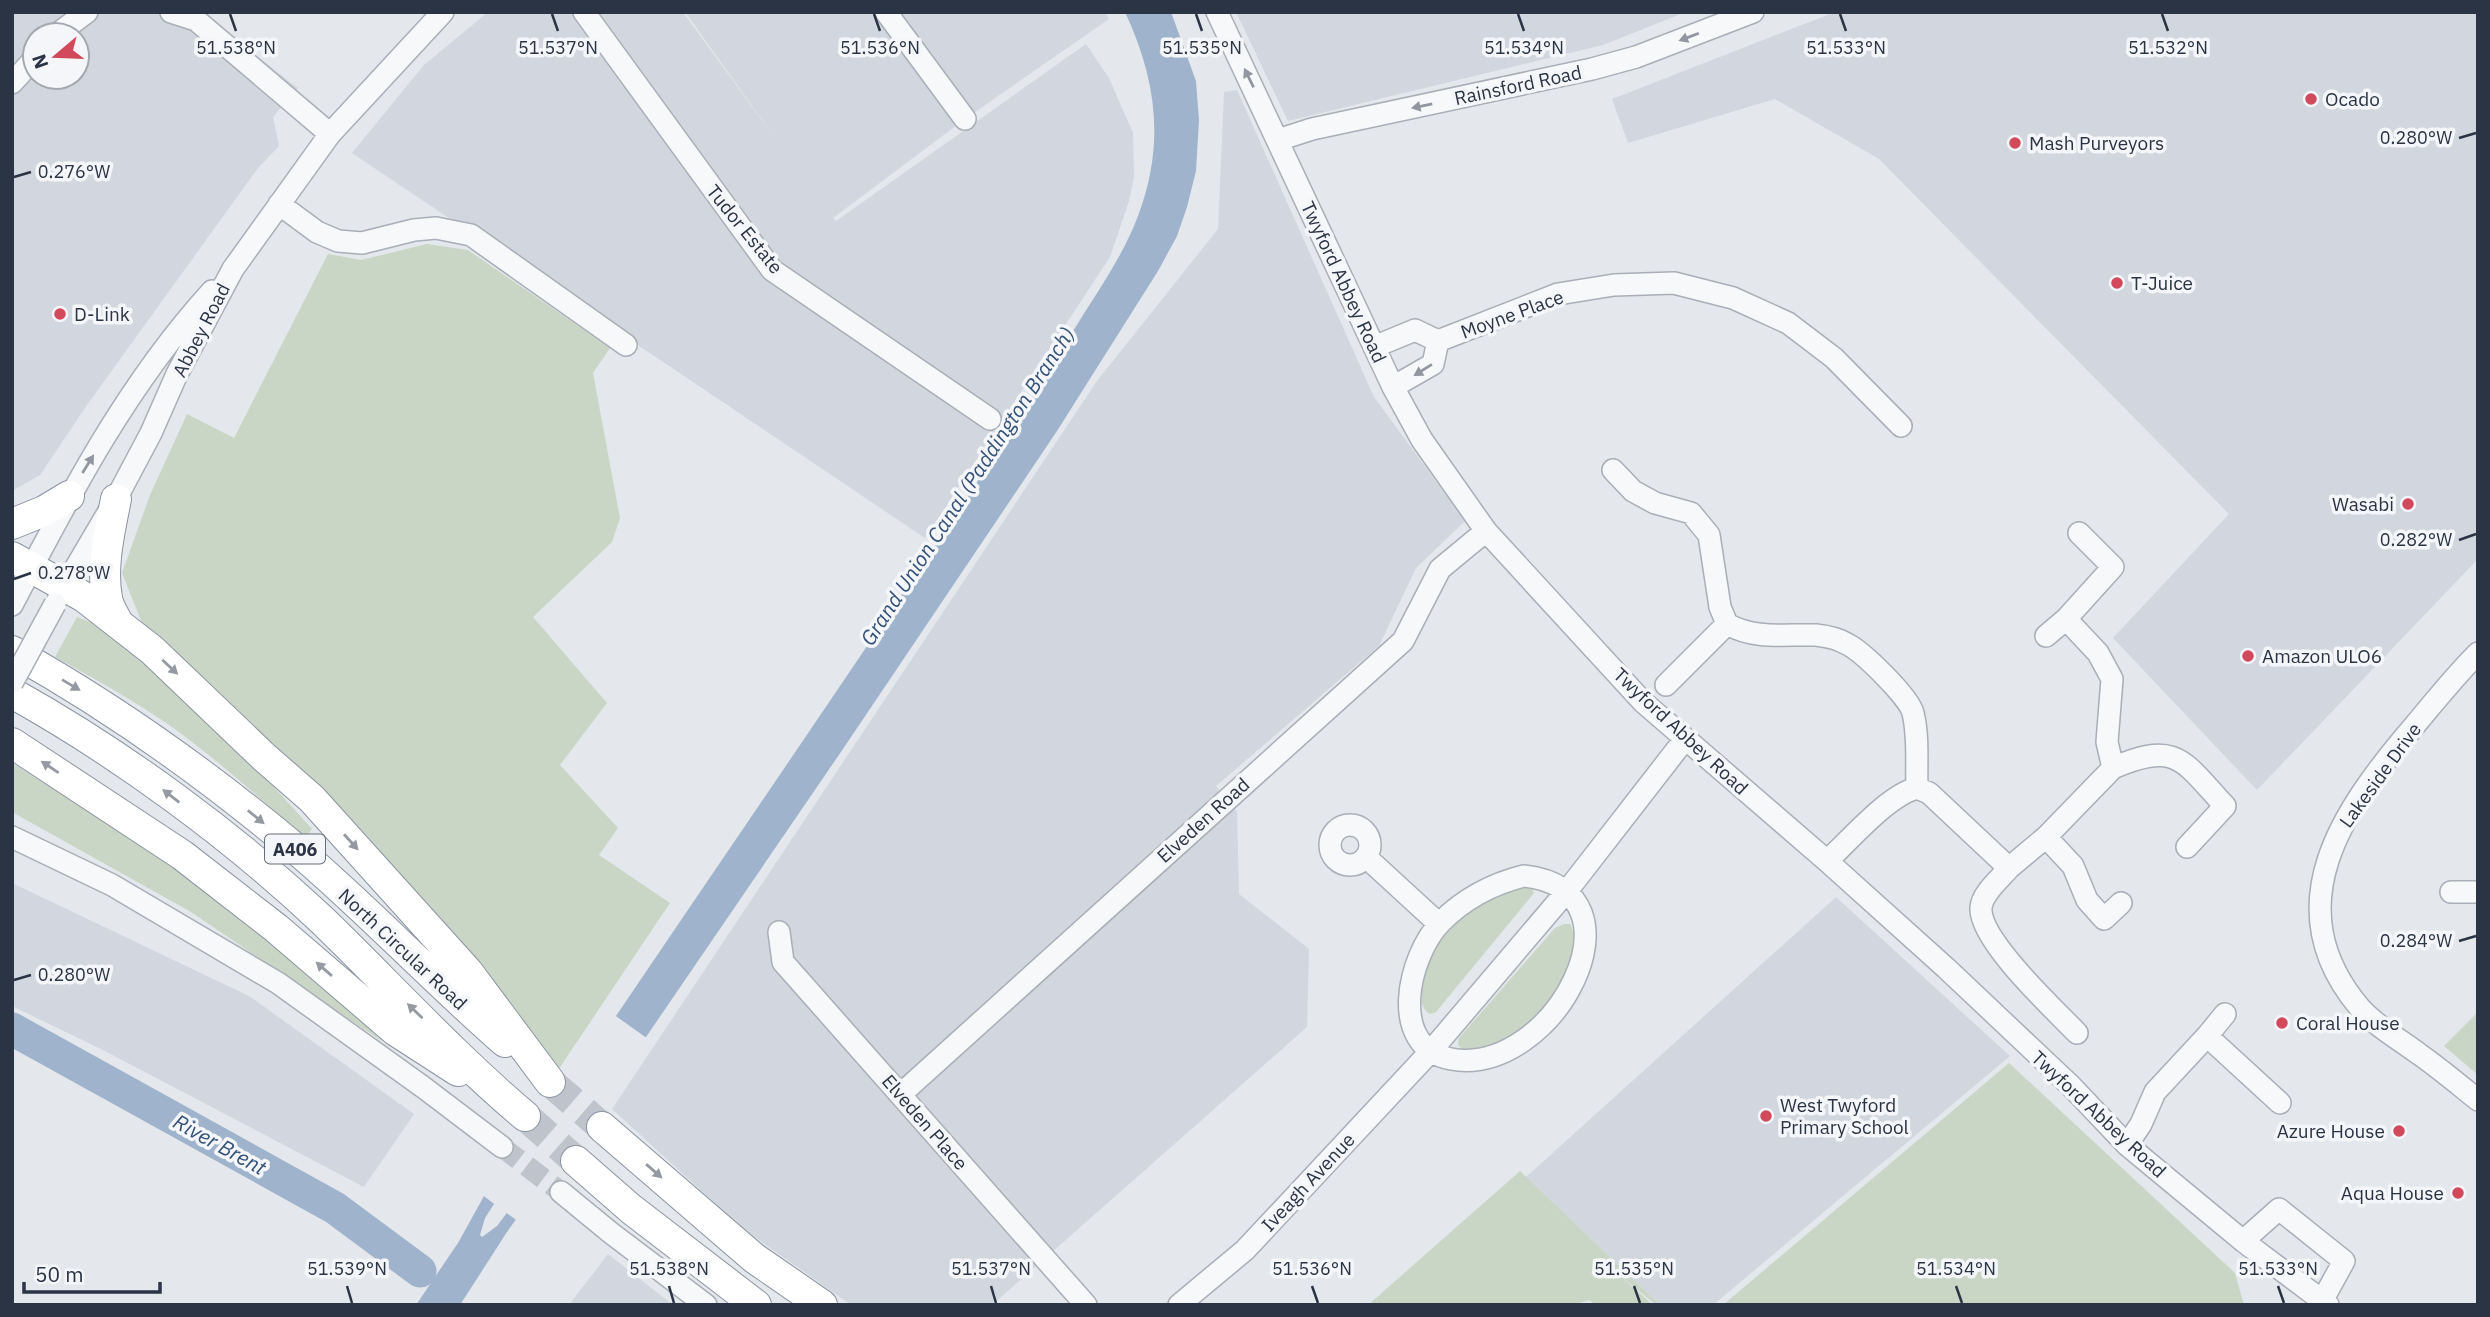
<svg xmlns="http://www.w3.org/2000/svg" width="2490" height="1317" font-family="'IBM Plex Sans',sans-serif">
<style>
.built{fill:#d2d6de;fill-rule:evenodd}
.green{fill:#c9d6c5}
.water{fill:#9fb4cc;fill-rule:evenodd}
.pier{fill:#e4e7ec}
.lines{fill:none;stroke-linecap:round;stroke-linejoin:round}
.river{stroke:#9fb4cc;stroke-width:33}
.minor-tunnel{stroke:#bfc3cb;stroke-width:21;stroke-dasharray:21 10;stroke-linecap:butt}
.highway-tunnel{stroke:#bfc3cb;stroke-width:30;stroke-dasharray:30 15;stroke-linecap:butt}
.minor-casing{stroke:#a9aeb7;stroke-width:24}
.highway-casing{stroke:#8b94a3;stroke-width:32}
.minor{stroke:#f7f8fa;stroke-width:21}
.highway{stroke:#fff;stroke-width:30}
.minor-bridge-casing{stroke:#a9aeb7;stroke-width:24;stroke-linecap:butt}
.minor-bridge{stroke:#f7f8fa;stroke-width:21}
.oneway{fill:#9196a0}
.oneway2{fill:#959aa2}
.ticks{fill:none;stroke:#2b3445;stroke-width:2.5}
.poi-dot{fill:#d1495b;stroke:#f4f6f9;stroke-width:2.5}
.labels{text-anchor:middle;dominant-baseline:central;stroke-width:7;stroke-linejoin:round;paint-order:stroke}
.shield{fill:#f4f6f9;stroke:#676e7b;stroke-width:2}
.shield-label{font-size:18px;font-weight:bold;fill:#2b3445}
.street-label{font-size:19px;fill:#2b3445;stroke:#f4f6f9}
.poi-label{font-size:19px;fill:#2b3445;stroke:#f4f6f9;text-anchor:start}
.water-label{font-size:21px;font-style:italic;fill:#34527a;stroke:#f4f6f9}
.ticks-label{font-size:18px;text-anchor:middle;fill:#2b3445;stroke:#f4f6f9;stroke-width:7;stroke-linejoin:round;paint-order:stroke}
</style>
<rect width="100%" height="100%" fill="#e4e7ec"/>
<path class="built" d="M12 12H200L298 88 273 117 279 146 258 168 87 405 40 475 12 491ZM35 35H77V77H35Z
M488 12H683L783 149 685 12H1105L1109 19 965 119 833 218 836 221 1086 44 1109 78 1133 133 1134 177 1129 201 1110 257 925 538 352 153 424 65Z
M1236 12H1686L1603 45 1288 121Z
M1835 12H2478V559L2257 790 2113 638 2229 514 1879 159 1775 99 1628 143 1612 99Z
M1237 90 1374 397 1465 521 1416 568 1379 646 1216 786 1237 812 1239 894 1309 949 1307 1027 992 1305H851L742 1228 612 1109 1097 381 1218 229 1224 92Z
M12 883 249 996 414 1114 364 1187 101 1049 12 1006Z
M1836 897 2010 1056 1713 1305H1660L1526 1177Z
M608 1254 673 1305H569Z"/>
<path class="green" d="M427 244 468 250 610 348 593 373 620 518 612 542 533 617 607 703 560 765 618 828 599 855 670 903 550 1082 468 972 152 648 122 573 150 495 187 414 234 438 328 254 361 260Z
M77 617 103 627 143 659 256 767 312 829 305 838C262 800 219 761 172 727 135 701 95 679 55 657Z
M12 763 210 888 299 960 383 1042 191 912 12 812Z
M1522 887H1531L1534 893 1436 1012 1430 1014C1419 1008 1421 996 1423 985 1431 935 1474 898 1522 887Z
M1564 924H1570C1577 937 1573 948 1570 961 1557 1008 1511 1050 1462 1049L1458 1045 1459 1038 1555 928Z
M2478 1012V1075L2444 1046Z
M2009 1063 2235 1273 2244 1305H1723Z
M1520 1171 1660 1305H1656L1617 1273 1653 1305H1595L1589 1300 1573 1305H1368Z"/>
<path class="water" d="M1125 12H1171L1196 81 1199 120 1196 171 1187 207 1177 236 1158 271 1057 431 845 746 646 1037 507 1232 460 1305H416L458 1243 484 1196 598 1033 616 1016C735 840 856 664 974 487 1008 434 1041 382 1075 328 1097 292 1123 256 1138 216 1165 144 1157 81 1125 12ZM627 1025 629 1035 506 1214 497 1226 482 1237 480 1235 485 1218 494 1204 614 1036Z"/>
<path class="pier" d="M613 1014 648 1039 519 1222 504 1211 622 1043 627 1029 616 1038 497 1206 481 1194 595 1031Z"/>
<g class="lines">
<path class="river" d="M12 1029 335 1208 420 1271"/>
<path class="minor-tunnel" d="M502 1147 561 1192"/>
<path class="highway-tunnel" d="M550 1082 602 1127
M525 1116 576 1161"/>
<g class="minor-casing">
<path id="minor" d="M171 12 196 20 330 134
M584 12 772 270 990 419
M886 12 965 119
M1217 12 1393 387 1422 440 1486 531 1643 702 1827 861 1946 968 2071 1086 2127 1145 2243 1241 2328 1305
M56 35 87 12
M12 83 35 58
M1278 140 1312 129 1592 69 1636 57 1753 12
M279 204 317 232 338 241 362 243 414 230 436 228 471 235 626 345
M1374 347 1415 330 1438 341 1558 294 1614 285 1674 283 1733 298 1788 323 1834 358 1901 426
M1393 387 1433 364 1438 341
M1613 470 1633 491 1655 503 1691 513 1709 535 1720 607 1727 624C1756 640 1784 634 1816 635 1825 636 1839 639 1847 644 1862 651 1909 697 1913 713 1919 738 1916 763 1917 788 1888 795 1850 840 1827 861
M2079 533 2113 567 2066 619 2098 653 2112 679 2107 742 2113 768C2177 740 2183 761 2225 806L2187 847
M59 596 116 499 151 433 177 374 233 269 330 134 443 12
M12 605C70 494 128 383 212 291
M2046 636 2066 619
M2478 653C2455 676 2435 701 2415 725 2343 809 2274 906 2360 1008 2377 1027 2399 1039 2419 1054 2439 1068 2458 1084 2478 1100
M1666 685 1727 624
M1917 788 1929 793 2009 868 2046 837 2113 768
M1330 845a20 20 0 1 1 40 0a20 20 0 1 1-40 0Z
M12 837 112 885 278 983 423 1087 502 1147
M2046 837 2073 866 2087 900 2104 919 2121 903
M1366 857 1439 924
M2009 868C2000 879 1982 893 1981 908 1979 940 2055 1010 2077 1033
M1524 876C1653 890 1553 1078 1451 1059 1387 1047 1408 956 1441 922 1465 898 1492 884 1524 876Z
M2451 892H2478
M779 932 783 962 1086 1305
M2207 1036 2225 1014
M901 1094 1403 641 1440 569 1486 531
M2127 1145 2141 1124 2155 1092 2207 1036 2280 1103
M561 1192 611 1233 706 1305
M2243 1241 2279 1209 2344 1261 2322 1301
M1179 1305 1245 1250 1431 1051 1567 891 1685 739"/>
</g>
<g class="highway-casing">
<path id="highway" d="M116 499C110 530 101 566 107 598 108 606 114 615 118 623
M12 524 44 511 69 496
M12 557 84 597 152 650 264 757 312 799 468 972 550 1082
M12 651C116 709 212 778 303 855 372 914 436 982 505 1042
M12 693C120 753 233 836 323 921 390 986 454 1056 525 1116
M12 743 182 855 276 928 396 1031 458 1071
M602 1127 754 1258 822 1305
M576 1161 631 1209 756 1305"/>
</g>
<use href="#minor" class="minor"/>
<use href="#highway" class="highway"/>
<g class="minor-bridge-casing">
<path id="minor-bridge" d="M12 683 55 604"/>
</g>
<use href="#minor-bridge" class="minor-bridge"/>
</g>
<defs><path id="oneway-solid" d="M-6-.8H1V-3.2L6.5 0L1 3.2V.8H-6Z" transform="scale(1.75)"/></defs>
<g class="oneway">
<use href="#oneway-solid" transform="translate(1689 37) rotate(159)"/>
<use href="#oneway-solid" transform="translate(1249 78) rotate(-116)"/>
<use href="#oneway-solid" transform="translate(1422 106) rotate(168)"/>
<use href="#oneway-solid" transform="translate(1423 370) rotate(148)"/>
<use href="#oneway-solid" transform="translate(88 464) rotate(-58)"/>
</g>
<g class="oneway2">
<use href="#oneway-solid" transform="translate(170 667) rotate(43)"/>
<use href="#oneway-solid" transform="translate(71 685) rotate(31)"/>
<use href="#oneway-solid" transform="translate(50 767) rotate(-146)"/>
<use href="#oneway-solid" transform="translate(171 796) rotate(-142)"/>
<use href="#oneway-solid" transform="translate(256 817) rotate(39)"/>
<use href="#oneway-solid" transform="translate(351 842) rotate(48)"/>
<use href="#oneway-solid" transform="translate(324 969) rotate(-139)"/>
<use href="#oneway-solid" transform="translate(415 1011) rotate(-136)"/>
<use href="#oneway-solid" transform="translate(654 1171) rotate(41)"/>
</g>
<path class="ticks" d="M230 14 236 31M552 14 558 31M874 14 880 31M1196 14 1202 31M1518 14 1524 31M1840 14 1846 31M2162 14 2168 31M2459 138 2476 133M14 177 31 172M2459 540 2476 534M14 579 31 573M2459 941 2476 936M14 980 31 975M347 1286 352 1303M669 1286 674 1303M991 1286 996 1303M1312 1286 1318 1303M1634 1286 1640 1303M1956 1286 1962 1303M2278 1286 2284 1303"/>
<g class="poi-dot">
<circle cx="2311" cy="99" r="7"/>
<circle cx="2015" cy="143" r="7"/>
<circle cx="2117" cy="283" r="7"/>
<circle cx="60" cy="314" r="7"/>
<circle cx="2408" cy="504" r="7"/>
<circle cx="2248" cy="656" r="7"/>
<circle cx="2282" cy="1023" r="7"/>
<circle cx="1766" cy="1116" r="7"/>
<circle cx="2399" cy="1131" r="7"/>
<circle cx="2458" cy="1193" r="7"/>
</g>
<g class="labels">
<rect class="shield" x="265" y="834.5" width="60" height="29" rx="5"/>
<g class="shield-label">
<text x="295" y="849">A406</text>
</g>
<g class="street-label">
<text transform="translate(1518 85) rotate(-12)">Rainsford Road</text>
<text transform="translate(745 229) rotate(51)">Tudor Estate</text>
<text transform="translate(1344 282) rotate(65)">Twyford Abbey Road</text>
<text transform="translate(1512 314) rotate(-20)">Moyne Place</text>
<text transform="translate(201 330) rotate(-63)">Abbey Road</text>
<text transform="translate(1681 731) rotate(43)">Twyford Abbey Road</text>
<text transform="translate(2380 775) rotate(-54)">Lakeside Drive</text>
<text transform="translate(1203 820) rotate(-42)">Elveden Road</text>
<text transform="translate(403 949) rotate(43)">North Circular Road</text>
<text transform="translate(2099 1114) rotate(43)">Twyford Abbey Road</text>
<text transform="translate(925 1122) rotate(49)">Elveden Place</text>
<text transform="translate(1308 1182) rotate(-47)">Iveagh Avenue</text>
</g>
<g class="poi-label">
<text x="2325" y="99">Ocado</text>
<text x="2029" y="143">Mash Purveyors</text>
<text x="2131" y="283">T-Juice</text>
<text x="74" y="314">D-Link</text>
<text x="2394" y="504" text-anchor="end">Wasabi</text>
<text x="2262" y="656">Amazon ULO6</text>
<text x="2296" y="1023">Coral House</text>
<text x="1780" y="1105">West Twyford<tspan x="1780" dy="22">Primary School</tspan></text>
<text x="2385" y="1131" text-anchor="end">Azure House</text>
<text x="2444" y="1193" text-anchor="end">Aqua House</text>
</g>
<g class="water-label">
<text transform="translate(967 486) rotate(-57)">Grand Union Canal (Paddington Branch)</text>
<text transform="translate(220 1144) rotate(29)">River Brent</text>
</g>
</g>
<g class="ticks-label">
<text x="1846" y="54">51.533°N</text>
<text x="2168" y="54">51.532°N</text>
<text x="236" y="54">51.538°N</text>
<text x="558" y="54">51.537°N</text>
<text x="880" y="54">51.536°N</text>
<text x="1202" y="54">51.535°N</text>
<text x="1524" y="54">51.534°N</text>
<text x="2416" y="144">0.280°W</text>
<text x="74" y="178">0.276°W</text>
<text x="2416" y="546">0.282°W</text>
<text x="74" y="579">0.278°W</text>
<text x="2416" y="947">0.284°W</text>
<text x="74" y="981">0.280°W</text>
<text x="347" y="1275">51.539°N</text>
<text x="669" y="1275">51.538°N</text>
<text x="991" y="1275">51.537°N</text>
<text x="1312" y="1275">51.536°N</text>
<text x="1634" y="1275">51.535°N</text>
<text x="1956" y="1275">51.534°N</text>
<text x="2278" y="1275">51.533°N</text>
</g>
<rect width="2490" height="1317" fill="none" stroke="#2b3445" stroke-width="28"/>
<g transform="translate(56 56) rotate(251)"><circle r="33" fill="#f4f6f9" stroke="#a4a8b1" stroke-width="2"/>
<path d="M0-5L12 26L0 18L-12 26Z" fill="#d1495b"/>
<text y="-10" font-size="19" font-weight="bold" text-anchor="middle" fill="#2b3445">N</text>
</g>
<path d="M24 1282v10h136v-10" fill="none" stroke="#2b3445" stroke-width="3.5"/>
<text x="35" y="1282" font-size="21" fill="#2b3445" stroke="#f4f6f9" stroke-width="5" paint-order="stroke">50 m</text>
</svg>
